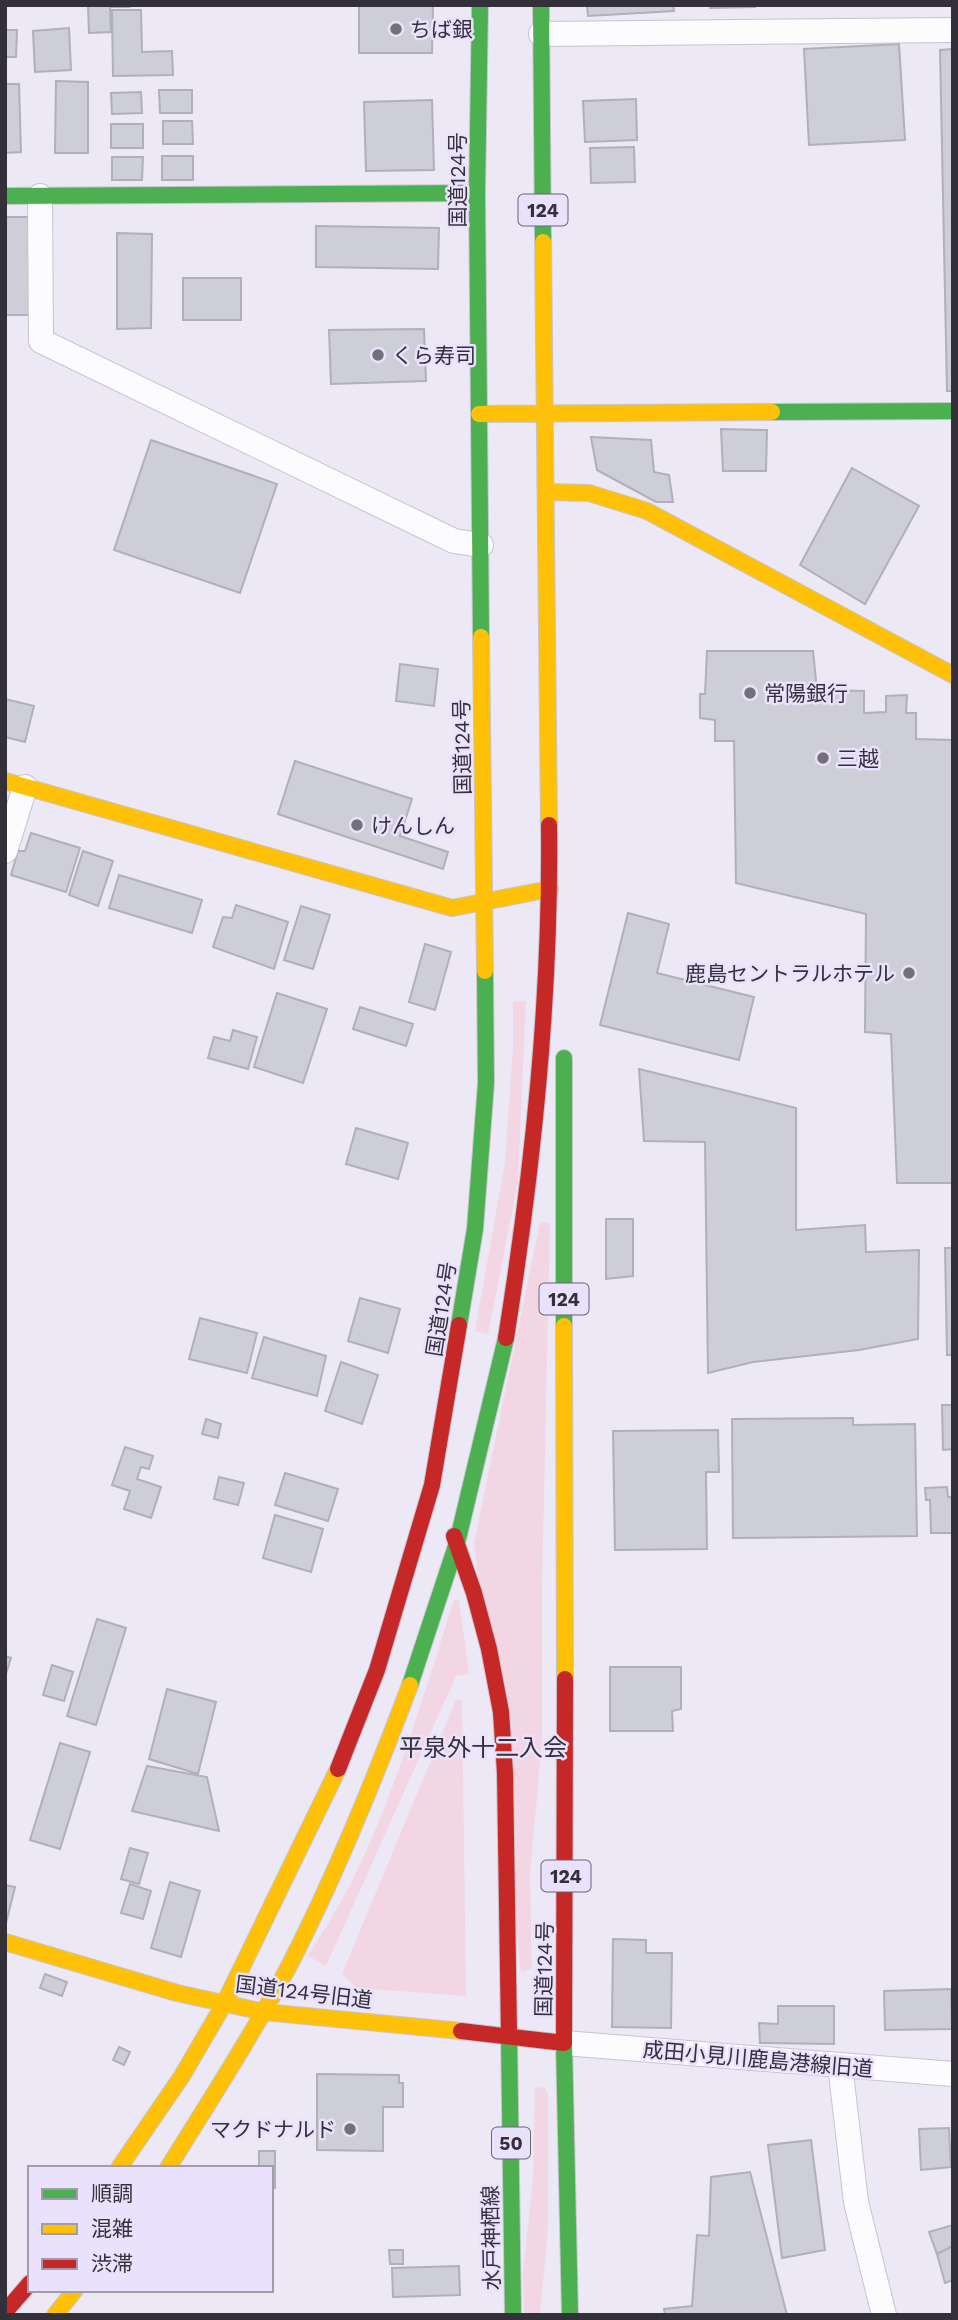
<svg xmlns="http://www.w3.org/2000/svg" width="958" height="2320" font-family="'Work Sans','Noto Sans JP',sans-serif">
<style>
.green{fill:#f2d6e3}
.building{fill:#ceced8;stroke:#b0afba;stroke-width:2}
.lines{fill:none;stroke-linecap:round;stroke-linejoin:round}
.street-casing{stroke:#c7c4ce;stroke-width:26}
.fast-casing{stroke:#c7c4ce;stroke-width:18}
.slow-casing{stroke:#c7c4ce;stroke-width:18}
.jam-casing{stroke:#c7c4ce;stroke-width:18}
.street{stroke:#fcfcfe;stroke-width:24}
.fast{stroke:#4caf50;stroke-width:16}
.slow{stroke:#ffc107;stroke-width:16}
.jam{stroke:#c62828;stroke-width:16}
.poi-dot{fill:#74707b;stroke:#eae2fc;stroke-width:2.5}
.labels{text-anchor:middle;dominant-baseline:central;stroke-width:5;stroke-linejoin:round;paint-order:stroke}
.shield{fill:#eae2fc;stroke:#6a6574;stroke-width:2}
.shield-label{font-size:19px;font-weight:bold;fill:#333039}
.poi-label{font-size:21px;fill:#333039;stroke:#eae2fc;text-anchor:start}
.street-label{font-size:21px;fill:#333039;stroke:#eae2fc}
.quarter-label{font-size:24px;fill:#333039;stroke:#eae2fc}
</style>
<rect width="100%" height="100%" fill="#ece8f6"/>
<path class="green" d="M526 1001 518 1181 488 1334 475 1331 505 1162 513 1047V1002Z
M540 1222 550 1223 542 1586V1740L530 1874 532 1969 521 1972 474 1544Z
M454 1600H459L469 1674 456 1676 326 1966 308 1956C322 1933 337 1910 349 1887 395 1796 423 1697 454 1600Z
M456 1700H462L466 1996 357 1988 342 1974Z
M544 2087 548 2094V2227L540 2315H524L523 2273 533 2179 535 2088Z"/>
<path class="building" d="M88 5H128L129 7H110L111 32 89 33Z
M359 5H433L432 53H359Z
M587 5H673L674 11 588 16Z
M710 5H755V7L710 8Z
M112 10H141L142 52 172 51 173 75 113 76Z
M69 28 71 70 35 72 33 31Z
M5 30H17L16 57H5Z
M899 44 905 140 809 145 804 49Z
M953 49V391H947L940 50Z
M56 81 88 82V153H55Z
M5 84H19L21 152 5 153Z
M159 90H192V113H160Z
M141 92 142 113 112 114 111 93Z
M636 99 637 140 585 142 583 101Z
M432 100 434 170 366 171 364 102Z
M163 121H192L193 144H163Z
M111 124H143V148H111Z
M634 147 635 182 591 183 590 148Z
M162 156H193V180H162Z
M112 157H143L142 180H112Z
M5 217H31L32 315H5Z
M316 226 439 228 438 269 316 267Z
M117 233 152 234 151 328 117 329Z
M183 278H241V320H183Z
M424 329 426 381 331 384 329 330Z
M721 429 767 430 766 471H723Z
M591 437 651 440 654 472 669 475 673 502H656L597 470Z
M151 440 277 484 240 593 114 550Z
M852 468 919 506 865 604 800 565Z
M707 651H813L817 690 864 691V713L886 712V696L907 695 906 713H916V739L953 740V1183H897L891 1034 865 1032 866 914 736 883 734 741H715V720L700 718V694H705Z
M400 664 438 669 434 706 396 701Z
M5 699 34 706 25 742 5 737Z
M295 761 412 799 400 836 448 852 443 869 278 814Z
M31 833 80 848 66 892 11 875 18 851H25Z
M83 851 113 861 98 906 69 895Z
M119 875 202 900 192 933 109 908Z
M236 905 288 922 274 969 213 947 223 917 232 918Z
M301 906 330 915 313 969 284 960Z
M628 913 669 924 657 973 754 997 739 1060 600 1025Z
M425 944 451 952 435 1010 409 1002Z
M277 993 327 1009 303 1083 254 1067Z
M360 1007 413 1024 406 1046 353 1029Z
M233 1030 257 1037 248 1069 208 1058 214 1037 230 1041Z
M639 1069 796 1108V1230L865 1225 866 1252 919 1250 918 1339 859 1350 753 1362 708 1373 705 1142 644 1141Z
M356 1128 408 1143 398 1179 346 1164Z
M606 1219H633V1276L606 1279Z
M945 1248H953V1355H947Z
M360 1298 400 1309 388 1353 348 1341Z
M200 1318 257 1333 247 1373 189 1359Z
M264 1337 326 1356 317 1396 252 1378Z
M341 1362 378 1375 362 1424 325 1411Z
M942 1405H953V1449L943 1450Z
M853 1418V1425L915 1424 917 1536 733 1538 732 1419Z
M206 1419 221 1424 218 1438 202 1434Z
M718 1430 719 1472H706L707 1549 615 1550 613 1431Z
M125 1447 153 1456 149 1469 141 1467 137 1479 161 1487 151 1518 124 1509 130 1491 112 1485Z
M285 1473 338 1489 328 1521 275 1505Z
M219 1477 244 1483 238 1505 214 1499Z
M947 1487 948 1497H953V1533H931L930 1500H926L925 1488Z
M275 1515 323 1529 311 1572 263 1558Z
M97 1619 126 1628 96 1725 67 1716Z
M5 1656 11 1658 5 1677Z
M52 1665 73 1672 64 1701 43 1695Z
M610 1667H681V1709L672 1711 673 1731H610Z
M167 1689 216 1702 198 1774 149 1759Z
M60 1743 90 1752 60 1849 30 1840Z
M147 1766 207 1777 219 1831 132 1811Z
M130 1848 148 1853 139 1884 121 1879Z
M170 1882 200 1891 181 1957 151 1948Z
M130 1884 151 1891 143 1919 121 1913Z
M5 1885 15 1887 6 1923H5Z
M613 1939 646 1940V1953H672L671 2028 612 2027Z
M45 1974 67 1982 62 1996 40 1988Z
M951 1989 952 2029 885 2030 884 1991Z
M778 2006H834V2044L760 2043 759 2023 778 2024Z
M119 2047 130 2052 124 2065 113 2060Z
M317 2074 399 2075V2083H403V2107H383V2151L317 2150Z
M949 2128 951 2167 921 2170 919 2129Z
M811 2140 825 2250 782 2258 768 2145Z
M259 2151H275V2188L271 2189V2168H259Z
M750 2172 787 2315H665L664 2309 692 2306 697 2235 709 2236 711 2177Z
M953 2225V2246L937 2254 929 2232Z
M953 2246V2280L945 2283 937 2254Z
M389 2250H403V2264H390Z
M459 2266 460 2295 393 2297 392 2268Z"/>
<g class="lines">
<g class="street-casing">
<path id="street" d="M541 34 953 30
M40 196 41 341 454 541 481 545
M5 851 25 787
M564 2043 953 2074
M840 2065 856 2202 884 2315"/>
</g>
<g class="fast-casing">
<path id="fast" d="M480 5 477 193 481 637
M541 5 543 242
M5 196 477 193
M772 412 953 411
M564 1058V1326
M459 1325 475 1229 486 1083 485 971
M410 1685 457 1543 506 1338
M509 2035 513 2315
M564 2043 570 2315"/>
</g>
<g class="slow-casing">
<path id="slow" d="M543 242 549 825
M479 414 772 412
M547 492 589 493 647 511 953 675
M481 637 485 971
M5 781 452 908 550 889
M564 1326 565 1679
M5 1942 177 1993 264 2012 461 2031
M119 2168 182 2076 224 2004 338 1769
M168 2168C209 2102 251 2037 288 1968 335 1877 374 1781 410 1685
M55 2315 75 2290"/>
</g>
<g class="jam-casing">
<path id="jam" d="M506 1338C533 1168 551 998 549 825
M454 1536 474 1593 489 1649 501 1712 505 1773 509 2035
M338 1769 377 1670 432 1485 459 1325
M461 2031 564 2043 565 1679
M5 2312 30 2283"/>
</g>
<use href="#street" class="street"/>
<use href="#fast" class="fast"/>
<use href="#slow" class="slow"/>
<use href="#jam" class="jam"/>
</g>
<g class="poi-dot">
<circle cx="396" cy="29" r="7"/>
<circle cx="378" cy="355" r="7"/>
<circle cx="750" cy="693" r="7"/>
<circle cx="823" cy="758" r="7"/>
<circle cx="357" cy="825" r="7"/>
<circle cx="909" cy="973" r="7"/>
<circle cx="350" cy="2129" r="7"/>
</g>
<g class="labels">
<g class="shield">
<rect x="518.5" y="194.5" width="49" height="31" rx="5"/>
<rect x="539.5" y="1283.5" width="49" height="31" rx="5"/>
<rect x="541.5" y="1860.5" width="49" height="31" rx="5"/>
<rect x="492" y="2127.5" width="38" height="31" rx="5"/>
</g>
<g class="shield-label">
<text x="543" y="210">124</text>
<text x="564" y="1299">124</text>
<text x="566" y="1876">124</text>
<text x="511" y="2143">50</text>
</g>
<g class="poi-label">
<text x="410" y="29">ちば銀</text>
<text x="392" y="355">くら寿司</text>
<text x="764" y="693">常陽銀行</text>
<text x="837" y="758">三越</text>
<text x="371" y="825">けんしん</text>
<text x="895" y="973" text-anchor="end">鹿島セントラルホテル</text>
<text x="336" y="2129" text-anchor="end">マクドナルド</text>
</g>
<g class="street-label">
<text transform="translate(457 180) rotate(-90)">国道124号</text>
<text transform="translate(462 747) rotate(-91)">国道124号</text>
<text transform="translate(441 1309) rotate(-81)">国道124号</text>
<text transform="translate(544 1969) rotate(-89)">国道124号</text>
<text transform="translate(304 1992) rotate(7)">国道124号旧道</text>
<text transform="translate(758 2059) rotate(5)">成田小見川鹿島港線旧道</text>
<text transform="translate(491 2238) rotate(-91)">水戸神栖線</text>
</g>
<g class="quarter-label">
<text x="483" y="1748">平泉外十二入会</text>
</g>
</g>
<rect width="958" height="2320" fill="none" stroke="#333039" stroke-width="14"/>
<rect x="28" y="2166" width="245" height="126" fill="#eae2fc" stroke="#a19bae" stroke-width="2"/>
<rect x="42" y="2189" width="35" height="10" fill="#4caf50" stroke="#a19bae" stroke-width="2"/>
<text x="91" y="2201" font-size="21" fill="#333039">順調</text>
<rect x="42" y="2224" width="35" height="10" fill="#ffc107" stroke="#a19bae" stroke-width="2"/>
<text x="91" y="2236" font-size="21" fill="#333039">混雑</text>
<rect x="42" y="2259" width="35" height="10" fill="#c62828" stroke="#a19bae" stroke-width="2"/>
<text x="91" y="2271" font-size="21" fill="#333039">渋滞</text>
</svg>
